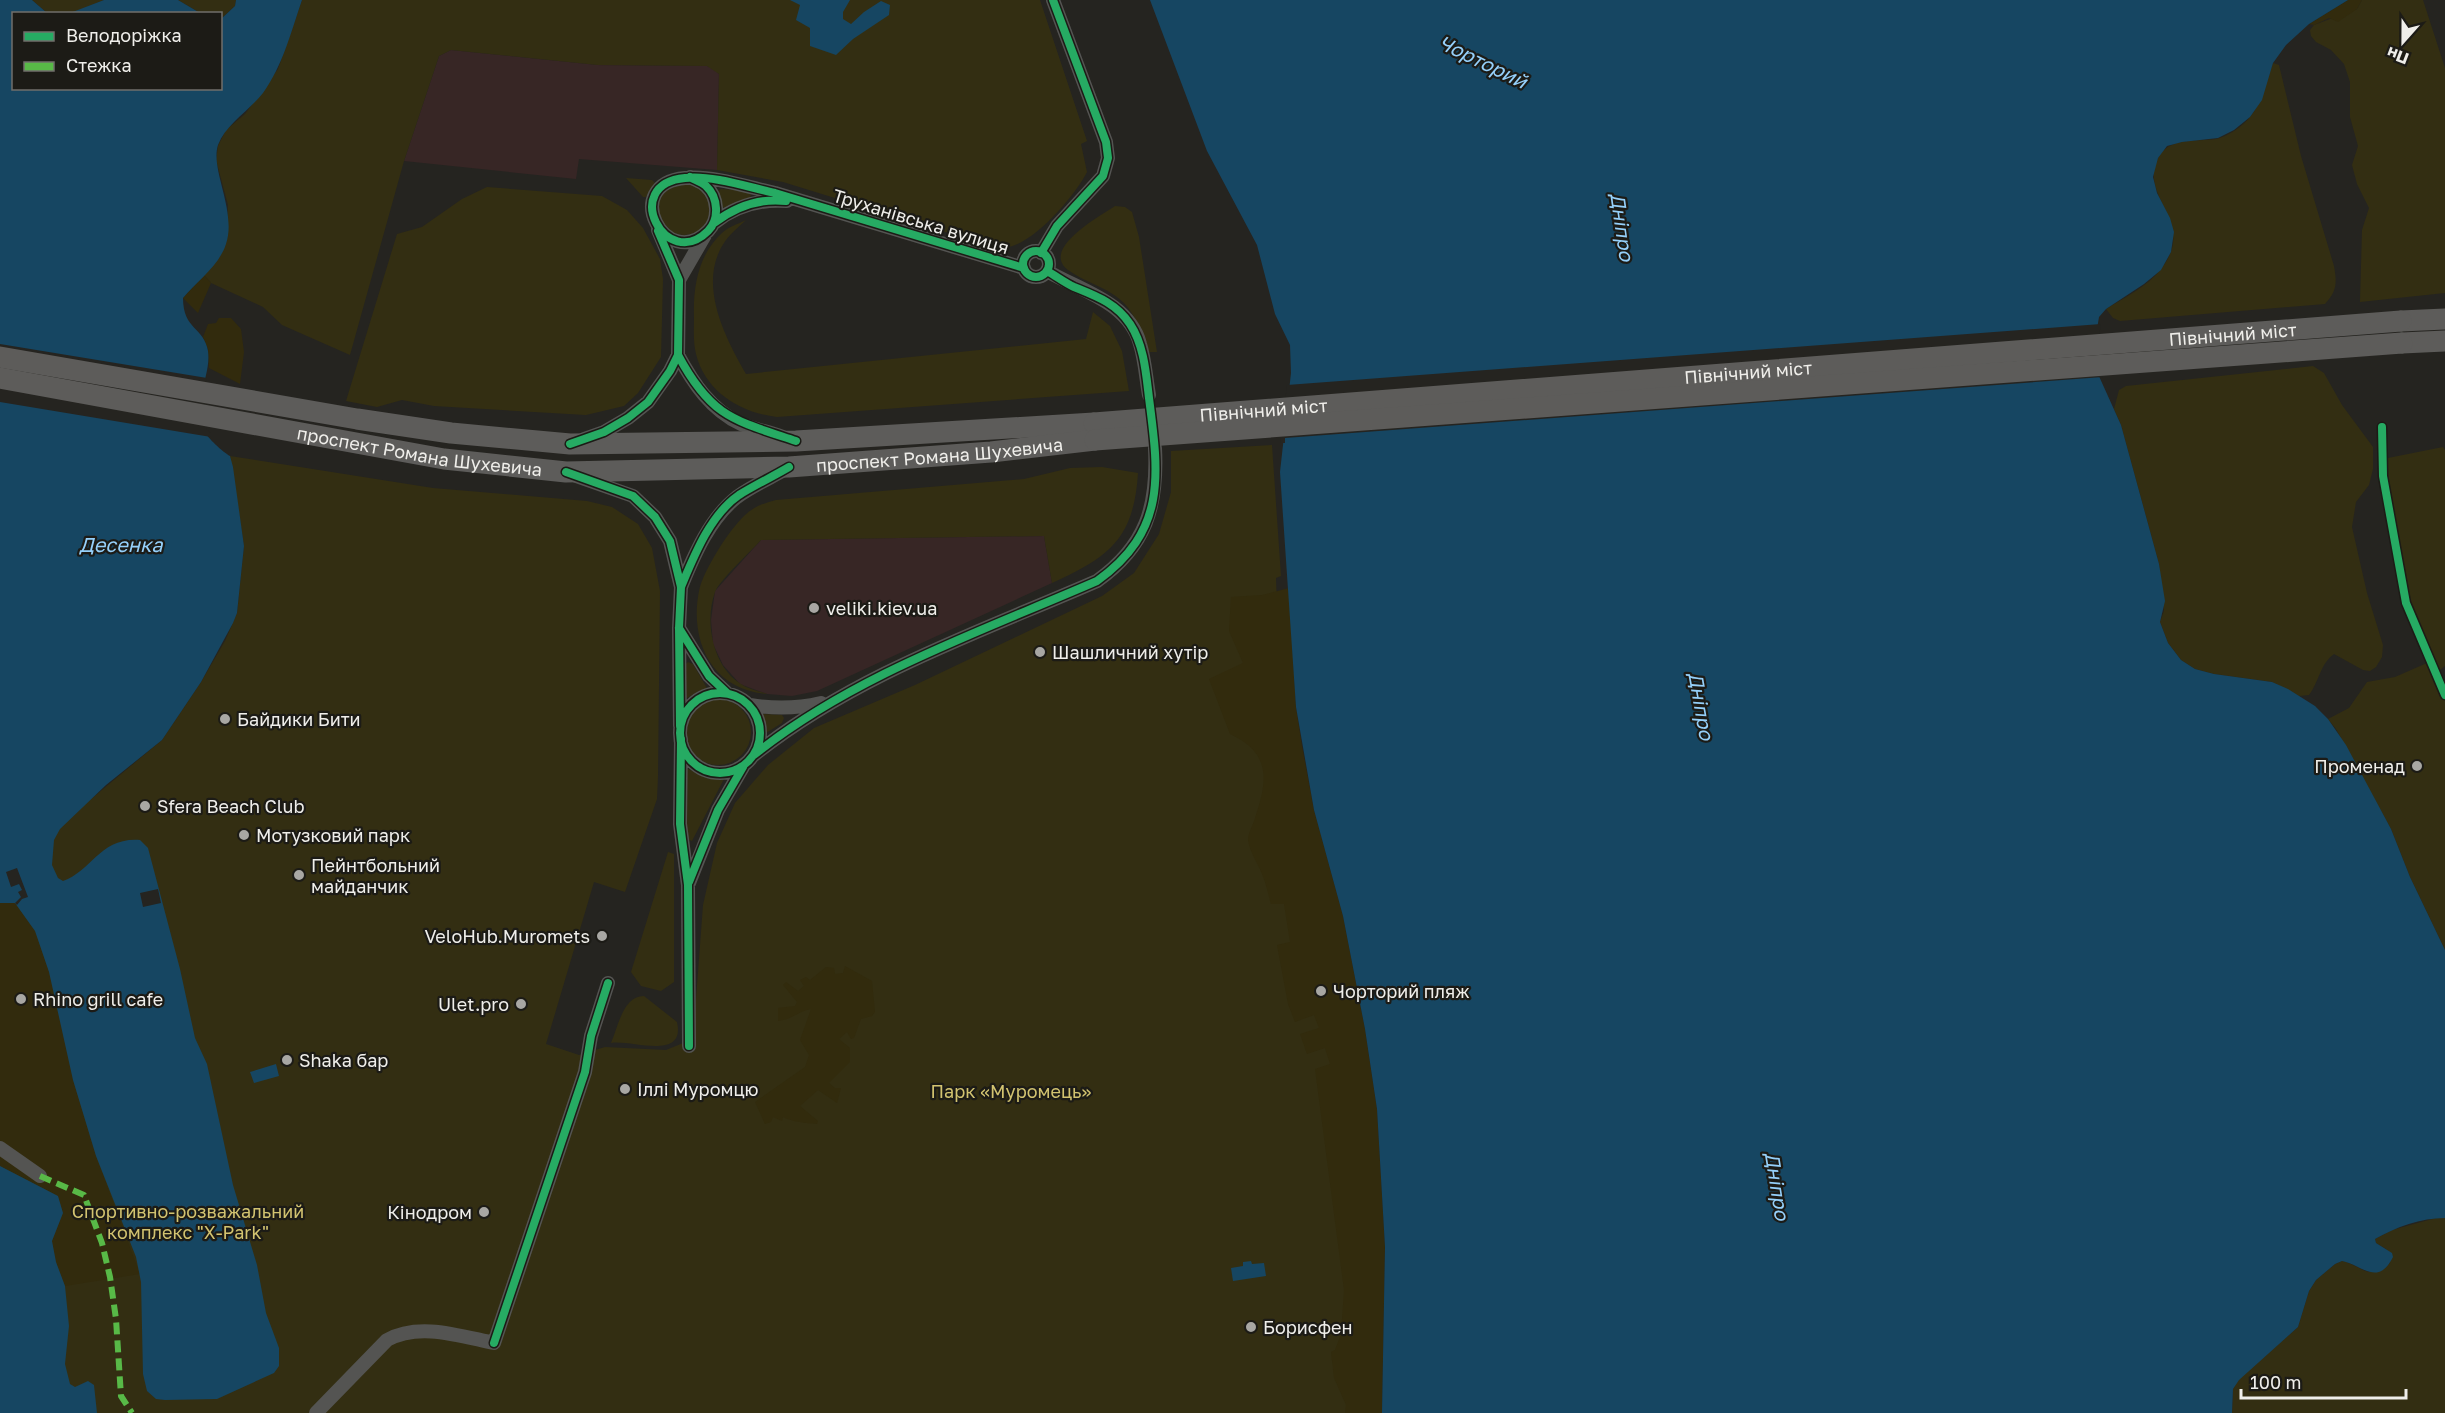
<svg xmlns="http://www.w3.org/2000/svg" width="2445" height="1413" font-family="'Golos Text',sans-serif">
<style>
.industrial{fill:#372625}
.green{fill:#332e12}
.sand{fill:#322b0d}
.water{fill:#164662}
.pier{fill:#252420}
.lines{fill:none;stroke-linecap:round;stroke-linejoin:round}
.street{stroke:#545452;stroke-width:14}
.primary{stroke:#5d5c5a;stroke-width:21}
.primary-bridge{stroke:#5d5c5a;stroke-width:21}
.quiet{stroke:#58b947;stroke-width:6;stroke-dasharray:12 6;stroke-linecap:butt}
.cycleway-casing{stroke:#1c1b16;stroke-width:11}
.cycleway{stroke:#26ab63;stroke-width:8}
.poi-dot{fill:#a8a7a3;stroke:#1c1b16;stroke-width:2}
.labels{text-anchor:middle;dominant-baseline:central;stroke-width:4.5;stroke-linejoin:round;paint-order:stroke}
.street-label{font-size:18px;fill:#efeeea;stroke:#1c1b16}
.poi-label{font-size:18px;fill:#efeeea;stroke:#1c1b16;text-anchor:start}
.park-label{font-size:18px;fill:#d2c370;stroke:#1c1b16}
.water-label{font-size:20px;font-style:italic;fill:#95d0fa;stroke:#1c1b16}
</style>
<rect width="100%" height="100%" fill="#252420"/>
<path class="industrial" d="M451 50 598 65 707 66 713 68 719 74 717 170 579 159 576 179 404 161 439 56Z
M1044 536 1052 583 817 691 792 696 767 694 740 684 723 665 713 644 711 620 715 591 761 540Z"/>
<path class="green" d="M32 0H104L70 14 47 13Z
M178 0H236L235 6 221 19 220 14 200 13Z
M302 0H1040L1087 141 1081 144 1087 172C1075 196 1031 248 1002 248 996 248 989 245 984 244L783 182 717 170 719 74 707 66 598 65 451 50 439 56 404 161 350 355 282 325 263 307 211 283 204 275 220 256 226 243 228 205 216 160 218 146 226 130 245 114 278 69Z
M2362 0H2423L2445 68V293L2360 302 2362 230 2369 208 2357 184 2352 165 2358 146 2350 117V82L2344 64 2331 50 2316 42 2311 36 2310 30 2314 25 2357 9Z
M2273 63 2279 65 2301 156 2334 266C2337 283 2337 291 2325 304L2120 321 2113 318 2106 309C2124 298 2148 286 2161 269 2198 222 2138 198 2158 158 2169 137 2195 142 2216 139 2227 137 2243 126 2250 117 2263 101 2266 81 2273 63Z
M626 178 652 180 655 183 646 197H643Z
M658 209a26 26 0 1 1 52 0a26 26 0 1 1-52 0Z
M487 187 602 196 627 210 643 228 660 259 663 279 661 357 638 393 624 406 586 415 434 406 402 400 377 407 346 401 397 234 422 227 462 199Z
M721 189 748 191 751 195 750 198 726 208 721 207 718 191Z
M1115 206 1125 207 1132 212 1139 237 1157 352H1149C1143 335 1137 317 1124 303 1108 287 1086 283 1068 270 1040 249 1100 216 1115 206Z
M746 220C739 227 731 233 726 240 696 281 724 336 746 374L1086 339 1093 312 1110 326 1122 351 1129 391 777 417C740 413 705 391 696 354 693 342 694 329 694 317 693 287 698 255 722 233 728 227 738 224 746 220Z
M2313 366 2324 373 2342 405 2373 447V469L2369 485 2356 502 2352 527 2367 593 2383 645 2382 657 2376 667 2370 671 2363 670 2334 654C2320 664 2319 682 2309 695L2299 696 2272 682 2214 674 2195 669 2181 660 2168 643 2160 622 2164 611 2159 564 2121 425 2114 409 2119 390 2126 386Z
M1272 445 1281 576 1276 578 1283 780 1342 1114 1358 1413H0V823L90 800 162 740 201 682 225 641 237 613 244 546 230 456 433 488 587 501 612 507 638 524 652 548 660 591 658 777 657 799 625 892 594 882 546 1044 579 1055 605 1047 666 1050 693 1039 703 905 717 843 735 803 768 765 814 728 915 685 1102 596 1134 573 1159 534 1171 492V451Z
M2443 447 2445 450V666L2440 670 2409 602 2385 473 2388 458Z
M1102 467 1138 473C1134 539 1109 557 1052 583L1044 536 761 540C751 551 719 581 715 592 704 622 713 667 741 684 748 689 759 691 767 694 712 690 689 641 699 591 703 571 729 530 744 516 753 507 764 503 776 500L1024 479 1070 468Z
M688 662 693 664 708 690 699 691 684 700V665Z
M2427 663 2445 701V950L2410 877 2391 829 2336 729 2328 719 2349 708 2367 682 2395 677Z
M685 732a33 33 0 1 1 66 0a33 33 0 1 1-66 0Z
M763 714 782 715 784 718 782 723 766 733 763 732 760 717Z
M684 767 709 779H724L692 841 685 838Z
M668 852 674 854V982L661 991 641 986 631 972Z
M644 996 677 1022C686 1062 630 1039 611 1043 618 1027 623 996 644 996Z
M2436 1218H2445V1413H2232L2233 1389 2239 1379 2298 1327 2309 1291 2316 1280 2335 1264 2342 1261C2364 1266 2367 1282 2390 1263L2386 1249 2376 1243 2375 1239 2392 1230Z"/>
<path class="sand" d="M2348 0H2362L2357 9 2338 22 2329 18 2314 25 2309 24Z
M204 275 211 283 198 313 183 298Z
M219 318H231L241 329 244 352 240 384 209 368 208 349 203 337 208 324 216 323Z
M1289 588 1296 707 1302 746 1314 810 1343 916 1365 1029 1377 1109 1385 1247 1382 1413H1345L1346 1405 1334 1378 1331 1352 1335 1350 1341 1334 1344 1290 1315 1069 1330 1064 1325 1048 1307 1054 1300 1034 1319 1028 1314 1015 1295 1022 1288 1004 1277 945 1290 942 1284 904H1271C1268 894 1266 883 1262 874 1257 861 1250 853 1248 840 1248 833 1253 825 1255 818 1268 780 1271 753 1230 734L1209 679 1243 663 1229 631 1231 597 1262 595Z
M9 901 17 905 35 931 49 972 73 1080 96 1156 140 1274 65 1286 56 1262 52 1241 63 1213 58 1196 0 1166V903Z
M845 966 872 981 875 1012 872 1016 861 1019 854 1038 851 1039 847 1032 839 1039 850 1048V1062L829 1083 835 1088H841L837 1103 818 1090 800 1106 818 1121 817 1124C806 1123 793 1122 783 1117L782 1121 773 1117 771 1122 765 1124 755 1102 805 1067 809 1055 800 1040 811 1009C799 1011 791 1020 778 1021V1008L795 1006 797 1002 783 985 786 982 798 991 804 986 800 980 806 977 810 980 826 967 834 968 835 974 843 973Z"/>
<path class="water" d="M0 0H32L47 13 14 14V88H220L221 19 235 6 236 0H302C291 32 283 65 263 93 250 110 226 124 218 145 210 169 237 211 226 244 219 266 197 281 183 298 183 330 204 327 208 351 210 367 204 378 203 392 202 402 201 421 204 430 207 438 223 452 230 456L233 467 244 546 237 613 233 623 201 682 162 740 106 785 60 829 54 840 52 865 58 878 63 881C92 871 100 837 140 840L148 848 180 969 195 1038 207 1064 233 1185 257 1265 266 1313 279 1348V1366L274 1373 217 1399 165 1400 156 1399 147 1391 143 1374 141 1282 136 1257 96 1156 73 1080 49 972 35 931 15 903H0Z
M104 0H178L200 13H70Z
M790 0H850L843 12V19L851 24 864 12 881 1 890 5 889 15 853 39 836 55 810 46V28L796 20 800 5Z
M1150 0H2348L2309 24 2286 45 2273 63 2262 100 2250 117 2234 130 2218 138 2182 142 2167 146 2158 158 2153 177 2157 193 2170 218 2174 232 2171 252 2161 270 2144 284 2106 309 2099 317 2095 341 2098 374 2121 425 2159 564 2165 601 2160 622 2168 643 2181 660 2195 669 2214 674 2272 682 2288 689 2315 706 2328 719 2346 745 2391 829 2410 877 2445 950V1218C2421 1218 2396 1227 2375 1239L2376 1243 2392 1253 2393 1257C2378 1287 2362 1265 2342 1261L2335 1264 2316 1280 2309 1291 2298 1327 2239 1380 2233 1389 2232 1413H1382L1385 1247 1377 1109 1365 1029 1343 916 1314 810 1296 707 1280 472 1291 373 1290 345 1275 314 1257 245 1207 151Z
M276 1064 279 1076 254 1083 250 1072Z
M0 1166 58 1196 63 1213 52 1241 56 1262 65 1286 69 1326 65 1364 70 1384 75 1387 88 1381 94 1385 97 1413H0Z
M1251 1261 1252 1264 1264 1263 1266 1276 1233 1281 1231 1268 1243 1266V1262Z"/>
<path class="pier" d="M2101 324 2098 341 2103 377 1285 438V443H1280L1287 385Z
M0 344 207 378 204 405 207 430 211 433V437L0 402Z
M17 868 28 897 22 899 17 905 15 903 21 897 18 892 22 890 19 884 11 887 6 872Z
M158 889 161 903 143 907 140 893Z"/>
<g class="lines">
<path class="street" d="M690 177C695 180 702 182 706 186 718 197 720 219 708 231 666 273 619 184 685 178 712 175 748 187 775 193L1024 268
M714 223C735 206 760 199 787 201
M1023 264a13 13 0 1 1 26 0a13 13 0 1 1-26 0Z
M1041 253 1057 226 1103 176 1108 158 1106 142 1053 0
M1047 271C1079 290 1129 302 1140 344 1145 360 1146 378 1149 395
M679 280 705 235
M678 355C693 383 711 410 741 424 754 429 769 432 783 437
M584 439 604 432 628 418 648 402 670 371 678 355 679 280 658 230
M576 476 633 496 655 517 670 541 681 587 679 628 680 726
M681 587C694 555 710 518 737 497 752 486 770 478 786 469
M679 628 709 676 727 693
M680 733a40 40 0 1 1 80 0a40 40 0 1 1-80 0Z
M750 705C775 709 796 709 821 703
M681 739 680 824 688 885 689 1046
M754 755C854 675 980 632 1097 581 1146 546 1158 507 1155 448
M689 883 718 810 743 767
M0 1148 40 1176
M316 1413 387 1340C419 1322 460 1336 494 1343L585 1072 591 1036 608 983"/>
<g class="primary">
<path d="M2401 321 2445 319"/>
<path d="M2402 343 2445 341"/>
<path d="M0 357 357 419 451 433 570 444 796 441 1094 423"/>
<path id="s1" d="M0 378 444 459 566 472 789 467 991 452 1095 440"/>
</g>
<g class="primary-bridge">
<path id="s2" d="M1094 423 2401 321"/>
<path d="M1095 440 2402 343"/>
</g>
<path class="quiet" d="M40 1176 84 1195 102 1243 110 1277 116 1319 121 1396 132 1413"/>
<g class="cycleway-casing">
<path id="cycleway" d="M690 177C695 180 702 182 706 186 718 197 720 219 708 231 666 273 619 184 685 178 712 175 748 187 775 193L1024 268
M714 223C735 207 760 198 786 201
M1023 264a13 13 0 1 1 26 0a13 13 0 1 1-26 0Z
M1041 253 1057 226 1103 176 1108 158 1106 142 1053 0
M678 355C711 417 733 420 796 441
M2382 427 2383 476 2406 603 2445 695
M570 444 604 432 628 418 648 402 670 371 678 355 679 280 658 231
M566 472 633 496 655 517 670 541 681 587 679 628 680 726
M681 587C694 556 710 515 739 495 755 485 772 477 789 467
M679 628 709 676 727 693
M680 733a40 40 0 1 1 80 0a40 40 0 1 1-80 0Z
M681 739 680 824 688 885 689 1046
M754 755C854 675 980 632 1097 581 1167 531 1159 475 1149 398 1146 373 1144 345 1130 324 1116 303 1096 296 1074 287 1065 283 1056 276 1047 271
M689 882 718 810 743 767
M494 1343 585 1072 591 1036 608 983"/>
</g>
<use href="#cycleway" class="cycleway"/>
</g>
<g class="poi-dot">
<circle cx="814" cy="608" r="6"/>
<circle cx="1040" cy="652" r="6"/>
<circle cx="225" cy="719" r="6"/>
<circle cx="2417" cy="766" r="6"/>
<circle cx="145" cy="806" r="6"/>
<circle cx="244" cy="835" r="6"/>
<circle cx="299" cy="875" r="6"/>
<circle cx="602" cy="936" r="6"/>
<circle cx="1321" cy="991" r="6"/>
<circle cx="21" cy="999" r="6"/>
<circle cx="521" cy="1004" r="6"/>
<circle cx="287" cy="1060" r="6"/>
<circle cx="625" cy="1089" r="6"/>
<circle cx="484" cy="1212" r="6"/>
<circle cx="1251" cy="1327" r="6"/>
</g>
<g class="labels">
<g class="street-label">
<text transform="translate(921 221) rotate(17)">Труханівська вулиця</text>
<text stroke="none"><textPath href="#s2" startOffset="1142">Північний міст</textPath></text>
<text stroke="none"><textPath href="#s2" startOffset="656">Північний міст</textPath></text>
<text stroke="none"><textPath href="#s2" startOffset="170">Північний міст</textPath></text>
<text stroke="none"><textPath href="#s1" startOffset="426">проспект Романа Шухевича</textPath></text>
<text stroke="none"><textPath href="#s1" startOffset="948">проспект Романа Шухевича</textPath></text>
</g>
<g class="poi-label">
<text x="826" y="608">veliki.kiev.ua</text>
<text x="1052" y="652">Шашличний хутір</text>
<text x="237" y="719">Байдики Бити</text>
<text x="2405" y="766" text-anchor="end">Променад</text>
<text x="157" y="806">Sfera Beach Club</text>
<text x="256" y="835">Мотузковий парк</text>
<text x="311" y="865">Пейнтбольний<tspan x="311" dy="21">майданчик</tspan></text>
<text x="590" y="936" text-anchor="end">VeloHub.Muromets</text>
<text x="1333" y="991">Чорторий пляж</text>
<text x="33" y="999">Rhino grill cafe</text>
<text x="509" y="1004" text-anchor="end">Ulet.pro</text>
<text x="299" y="1060">Shaka бар</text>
<text x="637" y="1089">Іллі Муромцю</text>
<text x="472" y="1212" text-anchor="end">Кінодром</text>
<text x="1263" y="1327">Борисфен</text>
</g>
<g class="park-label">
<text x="1011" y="1091">Парк «Муромець»</text>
<text x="188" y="1211">Спортивно-розважальний<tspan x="188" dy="21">комплекс "Х-Park"</tspan></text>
</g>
<g class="water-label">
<text transform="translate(1483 61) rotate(26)">Чорторий</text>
<text transform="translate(1623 227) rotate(82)">Дніпро</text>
<text x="121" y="544">Десенка</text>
<text transform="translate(1702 706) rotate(80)">Дніпро</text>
<text transform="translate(1778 1186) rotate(81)">Дніпро</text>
</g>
</g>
<rect x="12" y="12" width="210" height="78" fill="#1c1b16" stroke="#706f6b" stroke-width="1.5"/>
<rect x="24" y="32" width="30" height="9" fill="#26ab63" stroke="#706f6b" stroke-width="1.5"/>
<text x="66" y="42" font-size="18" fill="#efeeea">Велодоріжка</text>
<rect x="24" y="62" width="30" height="9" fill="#58b947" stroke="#706f6b" stroke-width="1.5"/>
<text x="66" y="72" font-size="18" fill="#efeeea">Стежка</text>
<g transform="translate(2403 42) rotate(201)" stroke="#1c1b16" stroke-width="4.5" paint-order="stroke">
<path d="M0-4.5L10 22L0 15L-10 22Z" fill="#efeeea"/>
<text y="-9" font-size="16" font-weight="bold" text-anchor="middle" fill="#efeeea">Пн</text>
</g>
<path d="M2241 1389v9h165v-9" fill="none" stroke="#efeeea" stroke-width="3"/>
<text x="2250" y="1389" font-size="18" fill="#efeeea" stroke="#1c1b16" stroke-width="4.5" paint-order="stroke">100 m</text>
</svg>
